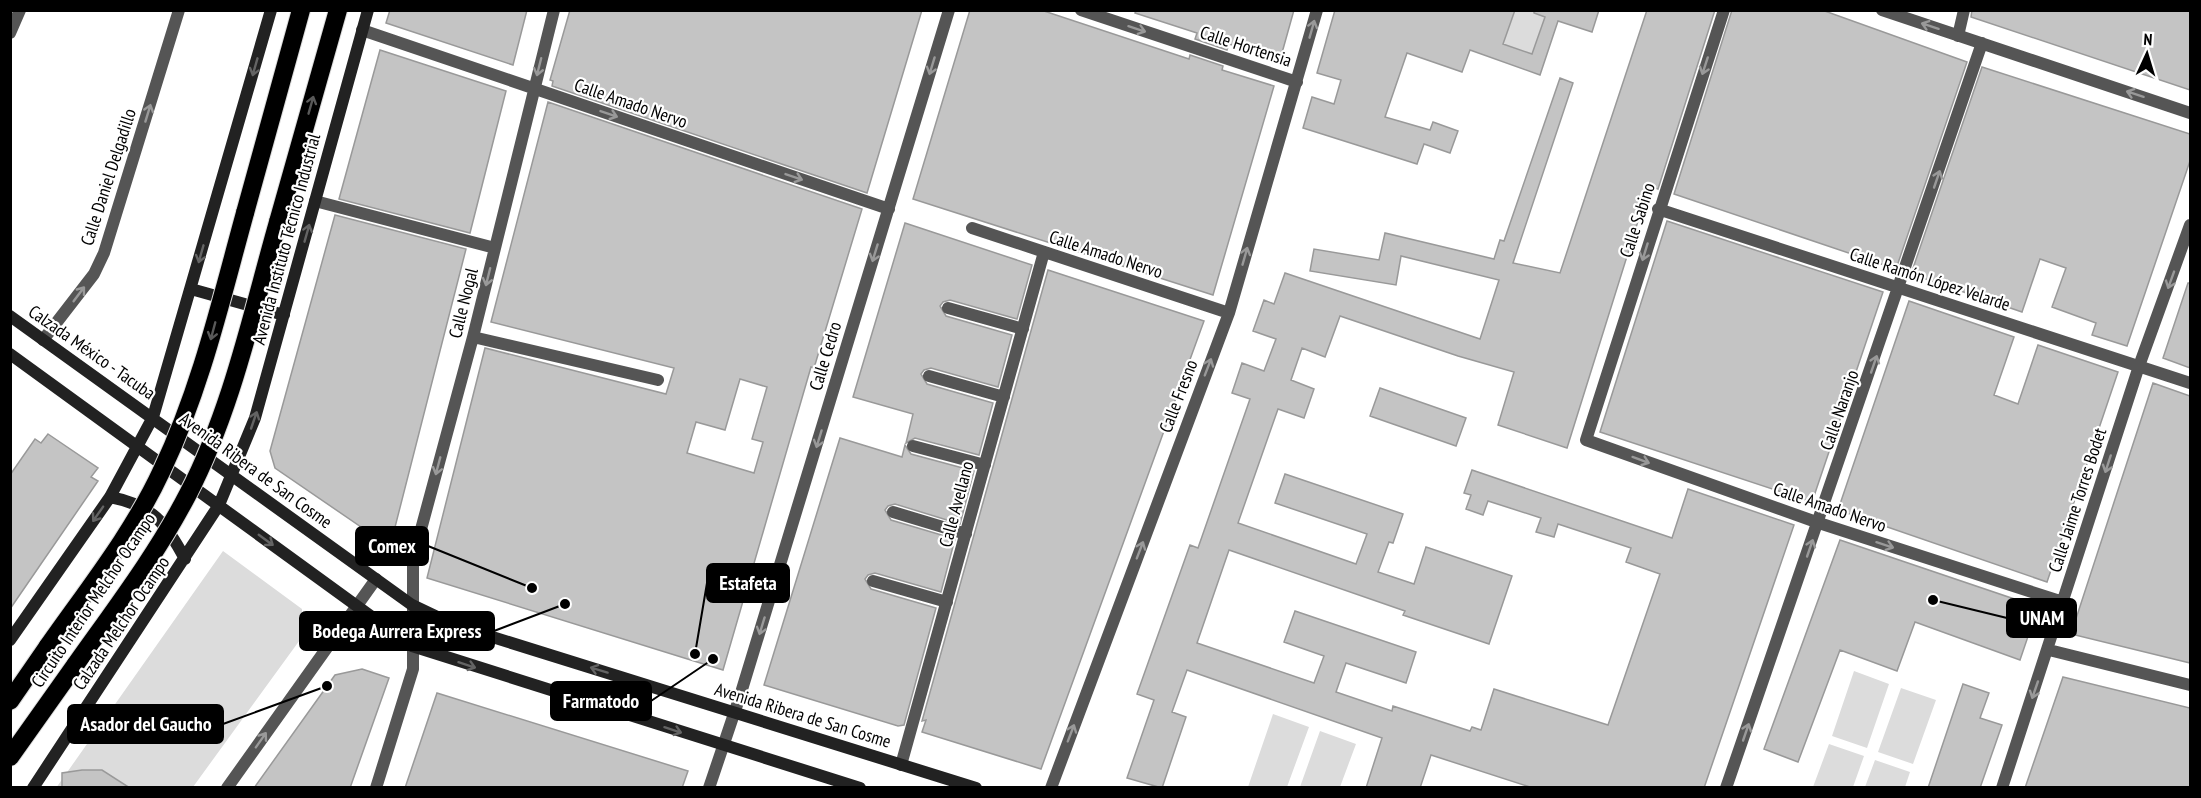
<svg xmlns="http://www.w3.org/2000/svg" width="2201" height="798" font-family="'PT Sans Narrow',sans-serif">
<style>
.green{fill:#dcdcdc}
.building{fill:#c4c4c4;stroke:#999;stroke-width:1.5;fill-rule:evenodd}
.lines{fill:none;stroke-linecap:round;stroke-linejoin:round}
.motorway-casing{stroke:#dbdbdb;stroke-width:20}
.minor{stroke:#555;stroke-width:12}
.secondary{stroke:#222;stroke-width:12}
.motorway{stroke:#000;stroke-width:18}
.motorway-bridge-casing{stroke:#dbdbdb;stroke-width:20;stroke-linecap:butt}
.motorway-bridge{stroke:#000;stroke-width:18}
.oneway{stroke:#999}
.oneway2{stroke:#646464}
.oneway3{stroke:#595959}
.labels{text-anchor:middle;dominant-baseline:central;stroke-width:4.5;stroke-linejoin:round;paint-order:stroke}
.street-label{font-size:18px;fill:#000;stroke:#fff}
.leader{fill:none;stroke:#000;stroke-width:2}
.callout-dot{fill:#000;stroke:#fff;stroke-width:2}
.callout{fill:#000;stroke:#000;stroke-width:2}
.callout-label{font-size:20px;text-anchor:middle;font-weight:bold;fill:#fff}
</style>
<rect width="100%" height="100%" fill="#fff"/>
<path class="green" d="M1515 11H1547L1532 54 1503 44Z
M223 551 302 609V637L193 787 56 788Z
M1854 671 1889 684 1867 748 1832 736Z
M1901 688 1936 700 1913 764 1878 752Z
M1273 714 1309 727 1287 787H1248Z
M1320 731 1356 744 1340 787H1300Z
M1829 744 1864 756 1853 787H1813Z
M1875 760 1910 772 1905 787H1865Z"/>
<path class="building" d="M390 10H527L513 65 386 23Z
M570 10H922L867 193 552 86 553 81 550 80Z
M970 10H1041L1189 59 1190 55 1223 66 1222 70 1274 86 1213 295 913 199Z
M1136 10H1294L1280 60 1229 44 1227 50 1195 39 1197 33 1135 13Z
M1335 10H1515L1503 44 1532 54 1545 17 1534 13V10H1599L1592 32 1558 21 1540 75 1470 50 1462 72 1407 53 1385 117 1430 130 1433 122 1458 131 1450 153 1424 144 1417 164 1303 128 1312 97 1334 104 1341 80 1317 73Z
M1647 10H1715L1658 189 1649 186 1567 448 1498 425 1514 372 1458 356 1340 316 1325 357 1302 348 1291 380 1314 389 1304 418 1278 409 1238 523 1356 564 1367 534 1275 503 1285 474 1403 514 1393 543 1389 542 1378 572 1414 584 1426 547 1512 576 1489 644 1403 615 1405 611 1229 550 1197 643 1314 683 1324 656 1284 642 1295 611 1416 652 1406 683 1346 663 1336 692 1392 711 1393 706 1470 731 1472 727 1481 730 1494 689 1608 725 1660 574 1626 562 1631 548 1558 524 1554 537 1536 532 1541 518 1488 501 1483 515 1466 509 1471 495 1464 493 1472 470 1672 538 1688 489 1794 525 1704 788H1533L1431 755 1420 788H1366L1382 738 1187 670 1172 712 1186 717 1162 788 1127 778 1154 700 1137 694 1190 545 1198 548 1250 399 1232 393 1242 363 1264 371 1276 339 1253 331 1264 300 1274 304 1285 273 1480 339 1499 280 1401 256 1396 285 1310 271 1314 249 1379 260 1385 233 1494 259 1500 240 1504 241 1560 78 1573 83 1513 263 1560 273Z
M1732 10H1822L1967 62 1896 269 1674 194Z
M1972 10H2190V90L1971 17Z
M380 50 506 91 470 233 339 199Z
M1982 67 2190 134V161L2127 346 2092 335 2096 323 2052 307 2066 268 2040 259 2022 312 1911 274Z
M548 102 862 209 814 368 811 367 723 670 427 578 485 348 666 394 674 368 491 322ZM740 379 767 387 752 439 763 442 754 473 687 453 696 422 725 430Z
M335 215 466 249 393 535 380 540 275 468 270 451Z
M1667 221 1883 292 1812 502 1600 432Z
M905 223 1032 265 1017 319 950 300 943 302 940 306 946 316 1012 335 998 387 931 368 924 370 921 374 927 384 993 403 979 455 915 438 906 443 913 414 853 397Z
M1048 270 1204 321 1041 769 922 732 926 720 922 721Z
M2188 283H2190V368L2163 358Z
M1909 301 2014 337 1994 395 2018 404 2038 345 2118 372 2047 582 1838 510Z
M2153 383 2190 396V663L2071 634Z
M1380 388 1466 418 1456 446 1370 416Z
M48 434 98 468 91 477 98 481 10 609V475L35 439 41 443Z
M840 438 902 457 905 445 911 454 974 471 960 524 895 504 888 506 885 510 891 520 955 539 941 592 875 573 868 575 865 579 871 589 936 608 904 725 898 726 764 685Z
M1840 540 2038 607 2020 660 1915 622 1897 671 1840 650 1798 762 1764 749Z
M362 669 389 678 350 788H254L335 675Z
M2063 677 2190 708V788H2025Z
M1963 684 1989 693 1980 718 2002 725 1980 788H1928Z
M437 693 688 771 682 788H405Z
M82 770H102L130 788H62V773Z"/>
<g class="lines">
<g class="motorway-casing">
<path id="motorway" d="M245 213 301 10
M278 222 338 10
M10 701 48 646
M10 757 76 664"/>
</g>
<path class="minor" d="M1081 10 1297 82
M1724 10 1586 440 1819 523 2063 602
M1882 10 2190 113
M362 30 889 209
M10 33 20 10
M1958 36 1964 10
M315 201 495 248
M1658 209 2190 383
M972 228 1229 313
M948 308 1023 329
M473 337 658 380
M43 340 94 274 104 253 179 10
M929 376 1004 397
M913 446 985 465
M893 512 966 534
M873 581 947 602
M2049 650 2190 685
M901 765 1044 252
M227 788 376 579
M376 788 413 669V559L473 337 554 10
M709 788 740 696 949 10
M1051 788 1229 313 1317 10
M1726 788 1982 43
M2002 788 2139 366 2190 225"/>
<path class="secondary" d="M191 289 284 315
M10 316 412 605 454 625 976 788
M10 354 412 646 860 788
M110 497C152 505 166 523 185 559
M10 640 110 497 153 417 271 10
M33 788 219 505 255 418 368 10"/>
<use href="#motorway" class="motorway"/>
<g class="motorway-bridge-casing">
<path id="motorway-bridge" d="M48 646C88 589 133 533 162 470 201 388 221 300 245 213
M76 664C115 609 157 554 188 494 232 409 252 313 278 222"/>
</g>
<use href="#motorway-bridge" class="motorway-bridge"/>
</g>
<defs><path id="oneway-shaft" d="M-6 0H5M1.5-3L5.5 0L1.5 3" fill="none" stroke-width="1.6" stroke-linecap="round" stroke-linejoin="round" transform="scale(1.5)"/></defs>
<g class="oneway">
<use href="#oneway-shaft" transform="translate(1930 26) rotate(-162)"/>
<use href="#oneway-shaft" transform="translate(1137 29) rotate(18)"/>
<use href="#oneway-shaft" transform="translate(1312 29) rotate(-74)"/>
<use href="#oneway-shaft" transform="translate(932 66) rotate(107)"/>
<use href="#oneway-shaft" transform="translate(1705 66) rotate(108)"/>
<use href="#oneway-shaft" transform="translate(539 67) rotate(104)"/>
<use href="#oneway-shaft" transform="translate(2135 94) rotate(-162)"/>
<use href="#oneway-shaft" transform="translate(148 113) rotate(-73)"/>
<use href="#oneway-shaft" transform="translate(609 114) rotate(19)"/>
<use href="#oneway-shaft" transform="translate(794 177) rotate(19)"/>
<use href="#oneway-shaft" transform="translate(1937 179) rotate(-71)"/>
<use href="#oneway-shaft" transform="translate(1645 252) rotate(107)"/>
<use href="#oneway-shaft" transform="translate(875 253) rotate(107)"/>
<use href="#oneway-shaft" transform="translate(1245 256) rotate(-74)"/>
<use href="#oneway-shaft" transform="translate(488 277) rotate(104)"/>
<use href="#oneway-shaft" transform="translate(2171 280) rotate(110)"/>
<use href="#oneway-shaft" transform="translate(79 294) rotate(-53)"/>
<use href="#oneway-shaft" transform="translate(1874 364) rotate(-71)"/>
<use href="#oneway-shaft" transform="translate(1208 367) rotate(-69)"/>
<use href="#oneway-shaft" transform="translate(819 439) rotate(107)"/>
<use href="#oneway-shaft" transform="translate(1641 460) rotate(20)"/>
<use href="#oneway-shaft" transform="translate(2108 464) rotate(108)"/>
<use href="#oneway-shaft" transform="translate(438 466) rotate(105)"/>
<use href="#oneway-shaft" transform="translate(1885 545) rotate(18)"/>
<use href="#oneway-shaft" transform="translate(1810 548) rotate(-71)"/>
<use href="#oneway-shaft" transform="translate(1140 550) rotate(-69)"/>
<use href="#oneway-shaft" transform="translate(762 626) rotate(107)"/>
<use href="#oneway-shaft" transform="translate(2035 690) rotate(109)"/>
<use href="#oneway-shaft" transform="translate(1746 732) rotate(-71)"/>
<use href="#oneway-shaft" transform="translate(1071 733) rotate(-69)"/>
<use href="#oneway-shaft" transform="translate(261 740) rotate(-55)"/>
</g>
<g class="oneway2">
<use href="#oneway-shaft" transform="translate(255 67) rotate(106)"/>
<use href="#oneway-shaft" transform="translate(307 233) rotate(-74)"/>
<use href="#oneway-shaft" transform="translate(201 254) rotate(106)"/>
<use href="#oneway-shaft" transform="translate(254 420) rotate(-71)"/>
<use href="#oneway-shaft" transform="translate(98 514) rotate(125)"/>
<use href="#oneway-shaft" transform="translate(266 540) rotate(36)"/>
<use href="#oneway-shaft" transform="translate(467 665) rotate(18)"/>
<use href="#oneway-shaft" transform="translate(599 670) rotate(-163)"/>
<use href="#oneway-shaft" transform="translate(673 730) rotate(18)"/>
</g>
<g class="oneway3">
<use href="#oneway-shaft" transform="translate(311 105) rotate(-74)"/>
<use href="#oneway-shaft" transform="translate(213 331) rotate(105)"/>
</g>
<g class="labels">
<g class="street-label">
<text transform="translate(1246 46) rotate(18)">Calle Hortensia</text>
<text transform="translate(631 103) rotate(19)">Calle Amado Nervo</text>
<text transform="translate(108 177) rotate(-72)">Calle Daniel Delgadillo</text>
<text transform="translate(1637 220) rotate(-72)">Calle Sabino</text>
<text transform="translate(286 239) rotate(-75)">Avenida Instituto Técnico Industrial</text>
<text transform="translate(1106 254) rotate(18)">Calle Amado Nervo</text>
<text transform="translate(1930 279) rotate(18)">Calle Ramón López Velarde</text>
<text transform="translate(463 303) rotate(-76)">Calle Nogal</text>
<text transform="translate(92 352) rotate(35)">Calzada México - Tacuba</text>
<text transform="translate(825 356) rotate(-73)">Calle Cedro</text>
<text transform="translate(1178 396) rotate(-69)">Calle Fresno</text>
<text transform="translate(1839 410) rotate(-71)">Calle Naranjo</text>
<text transform="translate(256 470) rotate(36)">Avenida Ribera de San Cosme</text>
<text transform="translate(2077 500) rotate(-72)">Calle Jaime Torres Bodet</text>
<text transform="translate(956 504) rotate(-75)">Calle Avellano</text>
<text transform="translate(1830 507) rotate(19)">Calle Amado Nervo</text>
<text transform="translate(93 600) rotate(-56)">Circuito Interior Melchor Ocampo</text>
<text transform="translate(121 623) rotate(-56)">Calzada Melchor Ocampo</text>
<text transform="translate(803 715) rotate(17)">Avenida Ribera de San Cosme</text>
</g>
</g>
<path class="leader" d="M532 588L428 546M695 654L707 583M1933 600L2007 618M565 604L494 631M713 659L651 701M327 686L223 724"/>
<g class="callout-dot">
<circle cx="532" cy="588" r="6"/>
<circle cx="695" cy="654" r="6"/>
<circle cx="1933" cy="600" r="6"/>
<circle cx="565" cy="604" r="6"/>
<circle cx="713" cy="659" r="6"/>
<circle cx="327" cy="686" r="6"/>
</g>
<g class="callout">
<rect x="356" y="527" width="72" height="38" rx="6"/>
<rect x="707" y="564" width="82" height="38" rx="6"/>
<rect x="2007" y="599" width="69" height="38" rx="6"/>
<rect x="300" y="612" width="194" height="38" rx="6"/>
<rect x="551" y="682" width="100" height="38" rx="6"/>
<rect x="68" y="705" width="155" height="38" rx="6"/>
</g>
<g class="callout-label">
<text x="392" y="553">Comex</text>
<text x="748" y="590">Estafeta</text>
<text x="2042" y="625">UNAM</text>
<text x="397" y="638">Bodega Aurrera Express</text>
<text x="601" y="708">Farmatodo</text>
<text x="146" y="731">Asador del Gaucho</text>
</g>
<rect width="2201" height="798" fill="none" stroke="#000000" stroke-width="24"/>
<g transform="translate(2147 54) rotate(4)" stroke="#ffffff" stroke-width="4.5" paint-order="stroke">
<path d="M0-4.5L10 22L0 15L-10 22Z" fill="#000000"/>
<text y="-9" font-size="16" font-weight="bold" text-anchor="middle" fill="#000000">N</text>
</g>
</svg>
